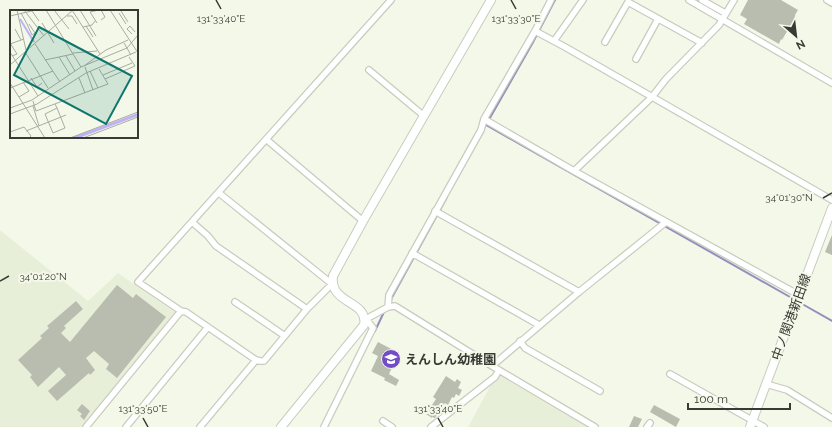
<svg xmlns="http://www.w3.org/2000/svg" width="832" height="427" font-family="Raleway,'Noto Sans JP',sans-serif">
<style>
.built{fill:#e8efd8}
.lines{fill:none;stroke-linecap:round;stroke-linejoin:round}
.stream{stroke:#968dbc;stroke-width:2}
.building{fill:#b9bdaf}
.street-casing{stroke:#c8ccbe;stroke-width:8}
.secondary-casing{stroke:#c8ccbe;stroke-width:10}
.street{stroke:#fff;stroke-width:5.5}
.secondary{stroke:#fff;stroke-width:8}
.ticks{fill:none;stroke:#383a34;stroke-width:1.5}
.labels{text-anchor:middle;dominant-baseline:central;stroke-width:4;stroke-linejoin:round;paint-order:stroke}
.street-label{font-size:13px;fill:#383a34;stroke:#f4f8e9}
.poi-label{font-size:13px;font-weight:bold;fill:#383a34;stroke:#f4f8e9;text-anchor:start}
.inset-river{fill:none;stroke:#bfb0f7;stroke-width:2}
.inset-road{fill:none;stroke:#a9aca1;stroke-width:1}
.view{fill:#0f766e;fill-opacity:0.15;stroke:#0f766e;stroke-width:2}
.inset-edge{fill:none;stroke:#383a34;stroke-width:2}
.ticks-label{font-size:10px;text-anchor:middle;fill:#383a34;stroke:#f4f8e9;stroke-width:4;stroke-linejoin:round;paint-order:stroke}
</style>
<rect width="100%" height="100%" fill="#f4f8e9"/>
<path class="built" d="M0 230 88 301 118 273 177 314 85 427H0Z
M499 370 595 427H468Z"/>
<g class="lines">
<path class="stream" d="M486 125 790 297
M483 130 532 44 555 0
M390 301 447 197
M804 305 832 321
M375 331 384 312"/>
</g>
<path class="building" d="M748 0H781L798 10 795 15 796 16 782 40 781 39 779 44 744 24 747 19 740 15Z
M832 235V255L825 252Z
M117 285 133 298 136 294 166 317 117 378 106 369 109 364 94 351 86 358 95 370 90 375 89 373 57 401 48 391 66 375 59 367 38 387 30 377 32 375 18 360 42 338 40 336 49 328 47 326 76 301 83 309 64 326 66 328 61 333 70 342Z
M378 342 399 353 389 374 399 380 396 386 384 380 385 378 371 371 378 356 372 353Z
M446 376 455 382 457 379 461 382 458 388 462 390 459 396 456 394 454 398 452 397 448 405 445 403 435 418 432 417V418L426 414 436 399 433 397Z
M82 404 90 411 84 420 80 416 82 414 77 410Z
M654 405 680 419 676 427 650 412Z
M634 416 642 419 638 427H629Z"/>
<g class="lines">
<g class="street-casing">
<path id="street" d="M689 0 832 83
M702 0 725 13
M827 0 832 3
M535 31 565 47 832 200
M554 41 583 0
M605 42 628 2 702 43
M636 59 658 19
M369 70 424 116
M484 119 574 171 799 295
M267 140 363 221
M574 171 652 97 666 79 719 25 734 0
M219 193 332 284 307 309 264 361H260L256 360 186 312 181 311 138 282 391 0
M435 211 579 292
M192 222 208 236 216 246 307 309
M412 253 539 325
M235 302 285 336
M388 307 389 295 481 130 484 119 535 31 551 0
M520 341 525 348 600 391
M492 366 579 292 666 222
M670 374 764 427
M766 384 787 390 832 418
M383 421 392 427
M86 427 181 311
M126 427 208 327
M200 427 256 360
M324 427 373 328 366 319 388 307 395 306 492 366 595 427
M431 427 495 377 499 370
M647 427 650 423"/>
</g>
<g class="secondary-casing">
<path id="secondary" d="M281 427 364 325C369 300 329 305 333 276L363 221 491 0
M750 427 832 208"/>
</g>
<use href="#street" class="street"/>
<use href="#secondary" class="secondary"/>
</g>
<path class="ticks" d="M216 0 221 9M511 0 516 9M823 198 832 193M0 281 9 276M143 418 148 427M438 418 443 427"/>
<defs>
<g id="school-disc" transform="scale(1)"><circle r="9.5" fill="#724dc6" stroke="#f4f8e9"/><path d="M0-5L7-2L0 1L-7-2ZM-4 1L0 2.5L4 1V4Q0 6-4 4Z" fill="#fff"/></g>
</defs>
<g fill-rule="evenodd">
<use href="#school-disc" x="391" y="359"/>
</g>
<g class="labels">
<g class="street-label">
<text transform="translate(791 317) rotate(-70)">中ノ関港新田線</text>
</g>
<g class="poi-label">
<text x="405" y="359">えんしん幼稚園</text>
</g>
</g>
<g transform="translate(10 10)">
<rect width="128" height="128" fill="#f4f8e9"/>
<path d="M128 103V106L69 128H60Z" fill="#bfb0f7"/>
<path class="inset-river" d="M10 9 24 32"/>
<path class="inset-road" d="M7 0 16 40M14 0 34 26M36 0 71 57M44 0 59 19M62 0 90 44M70 0 86 26M91 0 95 7 91 10M100 0 128 43M22 1 29 11M111 1 118 12M11 3 17 14M109 3 116 14M0 6 26 0M57 6H62L67 14M32 13 44 33M87 13 80 2 89 0M17 14 22 25 25 23 19 14M76 16 83 27M73 17 82 15 85 11M5 19 11 30M122 24 117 19 120 16 125 22M0 33 7 44 2 46M114 33 121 45M0 34 14 29M25 34 50 72M0 42 28 86M15 42 38 78M63 43 87 41M56 46 65 61M49 47 60 65M35 50 63 44M0 55 63 0M74 56 96 40 118 30M75 57 83 80M80 61 88 78M93 65 122 53M21 68 27 77 32 73M69 68 75 83M95 69 125 56 119 47M0 73 35 128M0 78 43 61M9 87 19 81 13 72M23 91 26 101 98 74 89 59M45 94 47 98 55 118 43 123 35 104 47 98M23 96 29 116M0 98 22 90 71 57 117 38 128 25M0 104 27 94 76 63 126 42M16 121 56 105M0 122 14 117 21 126 19 128M60 128 128 102M73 128 128 107"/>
<path class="view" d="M29 17 122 66 96 114 4 65Z"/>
<rect width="128" height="128" class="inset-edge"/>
</g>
<g class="ticks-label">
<text x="221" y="22">131°33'40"E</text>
<text x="516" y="22">131°33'30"E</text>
<text x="789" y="201">34°01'30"N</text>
<text x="43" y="280">34°01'20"N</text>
<text x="143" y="412">131°33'50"E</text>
<text x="438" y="412">131°33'40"E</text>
</g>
<g transform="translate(796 36) rotate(152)" stroke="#f4f8e9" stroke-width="3" paint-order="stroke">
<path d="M0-3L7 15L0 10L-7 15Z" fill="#383a34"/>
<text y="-6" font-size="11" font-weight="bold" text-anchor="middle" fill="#383a34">N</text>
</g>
<path d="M688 403v6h102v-6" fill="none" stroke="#383a34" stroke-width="2"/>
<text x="694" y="403" font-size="12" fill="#383a34" stroke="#f4f8e9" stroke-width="3" paint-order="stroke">100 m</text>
</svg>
